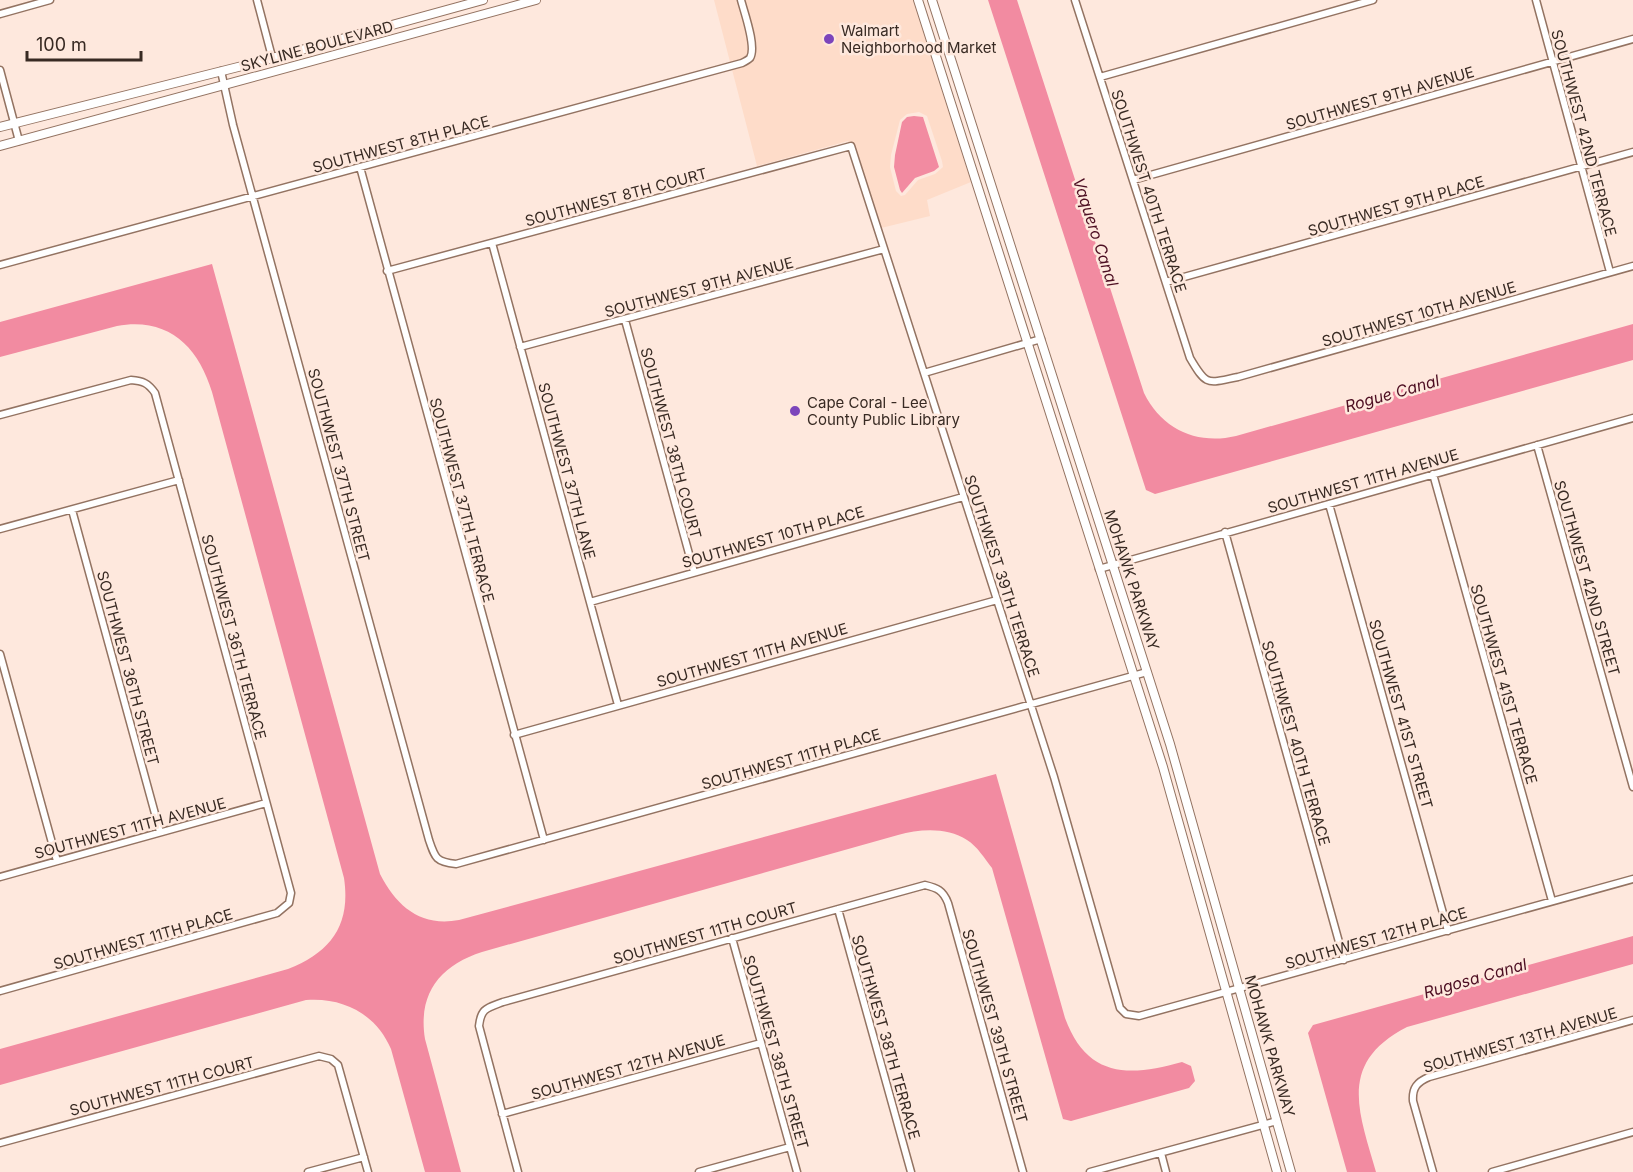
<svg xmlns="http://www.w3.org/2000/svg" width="1633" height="1172" font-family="Inter,sans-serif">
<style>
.built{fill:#fedcc9;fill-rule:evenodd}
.water{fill:#f28ba1}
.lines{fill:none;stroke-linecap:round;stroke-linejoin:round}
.minor-casing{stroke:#937362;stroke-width:9}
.tertiary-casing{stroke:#937362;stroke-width:10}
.minor{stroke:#fff;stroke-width:6}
.tertiary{stroke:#fff;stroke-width:8}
.poi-dot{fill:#7c45bb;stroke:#fee8dd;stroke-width:2}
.labels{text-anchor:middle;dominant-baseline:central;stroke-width:5;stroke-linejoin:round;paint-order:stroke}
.poi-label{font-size:15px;fill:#382a23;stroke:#fee8dd;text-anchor:start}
.street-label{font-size:15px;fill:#382a23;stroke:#fee8dd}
.water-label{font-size:16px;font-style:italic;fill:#4d0e22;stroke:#fee8dd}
</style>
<rect width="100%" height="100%" fill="#fee8dd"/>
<path class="built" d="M714 0H913L971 182 927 200 930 216 877 229 848 141 757 166ZM919 112 927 116 942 161 943 167 935 174 918 180 905 195 901 196 896 191 890 167 891 155 900 120 907 114Z"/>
<path class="water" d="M988 0H1017L1144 393C1162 430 1198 445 1236 436L1633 324V360L1155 494 1146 490Z
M914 116 923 117 939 167 934 171 915 178 902 193 900 190 894 167 895 155 902 122 907 117Z
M212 264 380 874C397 907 421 927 459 920L996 774 1065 1018C1087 1078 1129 1077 1182 1062L1191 1066 1195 1081 1189 1088 1071 1121 1063 1119 992 868C985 859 977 846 967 840 947 827 920 829 898 835L489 950C444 962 417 990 425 1039L461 1172H425L391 1049C376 1014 343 997 306 1000L0 1085V1049L288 969C331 952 351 925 344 878L212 392C198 346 168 317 117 326L0 357V322Z
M1633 936V964L1407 1027C1337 1063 1359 1112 1376 1172H1347L1308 1033 1313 1025Z"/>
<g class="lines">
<g class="minor-casing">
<path id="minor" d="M257 0 272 57
M1075 0 1190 358C1207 387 1207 383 1238 377L1633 266
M1536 0 1610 272
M0 14 50 0
M0 70 19 141
M221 71 233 125 429 840C435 858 436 862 456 864L1147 672
M1100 77 1373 0
M360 167 544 840
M1133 180 1633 39
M492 243 618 705
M0 265 742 63C744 62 748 60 750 58 757 47 744 12 741 0
M387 271 851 146 1054 777 1120 1008 1126 1014 1139 1016 1633 879
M1166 282 1633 152
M625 320 694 572
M520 347 884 249
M924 373 1041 339
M0 415 131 380C143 381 148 383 155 393L291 893 289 903 277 913 0 991
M1537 445 1633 787
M1433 474 1552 901
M1329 504 1448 931
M72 510 160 832
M0 529 179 480
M1225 532 1344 960
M1099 569 1633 418
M590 602 963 497
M0 654 57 861
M514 735 997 600
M0 877 266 803
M838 909 911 1172
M732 938 797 1172
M502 1114 761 1043
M0 1143 319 1056 331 1059 338 1065 368 1172
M1161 1153 1166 1172
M308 1172 364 1157
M518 1172 479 1026C481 1008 487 1008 503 1002L925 885C937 888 943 890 948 903L1023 1172
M699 1172 790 1147
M1090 1172 1277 1121
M1433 1172 1413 1101C1412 1088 1417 1082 1429 1077L1633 1020
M1492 1172 1633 1132"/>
</g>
<g class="tertiary-casing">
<path id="tertiary" d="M918 0 1163 767 1277 1172
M932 0 1170 744 1291 1172
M0 127 254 63 483 0
M0 146 536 0"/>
</g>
<use href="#minor" class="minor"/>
<use href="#tertiary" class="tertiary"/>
</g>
<g class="poi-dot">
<circle cx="829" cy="39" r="6"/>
<circle cx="795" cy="411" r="6"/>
</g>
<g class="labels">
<g class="poi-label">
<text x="841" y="30">Walmart<tspan x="841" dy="17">Neighborhood Market</tspan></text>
<text x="807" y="402">Cape Coral - Lee<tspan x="807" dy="17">County Public Library</tspan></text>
</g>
<g class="street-label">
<text transform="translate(317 46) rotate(-15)">SKYLINE BOULEVARD</text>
<text transform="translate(1380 98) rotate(-16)">SOUTHWEST 9TH AVENUE</text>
<text transform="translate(1584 133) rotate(75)">SOUTHWEST 42ND TERRACE</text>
<text transform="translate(401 144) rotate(-15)">SOUTHWEST 8TH PLACE</text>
<text transform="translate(1149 191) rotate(72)">SOUTHWEST 40TH TERRACE</text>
<text transform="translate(616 197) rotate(-15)">SOUTHWEST 8TH COURT</text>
<text transform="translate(1396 206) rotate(-16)">SOUTHWEST 9TH PLACE</text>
<text transform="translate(699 287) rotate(-15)">SOUTHWEST 9TH AVENUE</text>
<text transform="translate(1419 314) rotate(-16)">SOUTHWEST 10TH AVENUE</text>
<text transform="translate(671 443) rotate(75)">SOUTHWEST 38TH COURT</text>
<text transform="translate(339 465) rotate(75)">SOUTHWEST 37TH STREET</text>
<text transform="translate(567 471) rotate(75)">SOUTHWEST 37TH LANE</text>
<text transform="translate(1363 481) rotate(-16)">SOUTHWEST 11TH AVENUE</text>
<text transform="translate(462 500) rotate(75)">SOUTHWEST 37TH TERRACE</text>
<text transform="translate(773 537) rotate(-16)">SOUTHWEST 10TH PLACE</text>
<text transform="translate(1002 576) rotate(72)">SOUTHWEST 39TH TERRACE</text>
<text transform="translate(1587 578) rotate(74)">SOUTHWEST 42ND STREET</text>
<text transform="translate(1132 580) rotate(72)">MOHAWK PARKWAY</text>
<text transform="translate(234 637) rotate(75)">SOUTHWEST 36TH TERRACE</text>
<text transform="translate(752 655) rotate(-16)">SOUTHWEST 11TH AVENUE</text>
<text transform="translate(128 668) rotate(75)">SOUTHWEST 36TH STREET</text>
<text transform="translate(1504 684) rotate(74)">SOUTHWEST 41ST TERRACE</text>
<text transform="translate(1401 714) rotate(74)">SOUTHWEST 41ST STREET</text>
<text transform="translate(1296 743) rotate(74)">SOUTHWEST 40TH TERRACE</text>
<text transform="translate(791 759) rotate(-16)">SOUTHWEST 11TH PLACE</text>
<text transform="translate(130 828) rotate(-15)">SOUTHWEST 11TH AVENUE</text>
<text transform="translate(705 933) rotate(-16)">SOUTHWEST 11TH COURT</text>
<text transform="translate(1376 938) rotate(-16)">SOUTHWEST 12TH PLACE</text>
<text transform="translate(143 939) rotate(-16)">SOUTHWEST 11TH PLACE</text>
<text transform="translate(995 1026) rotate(74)">SOUTHWEST 39TH STREET</text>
<text transform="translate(886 1037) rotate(74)">SOUTHWEST 38TH TERRACE</text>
<text transform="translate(1520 1040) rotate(-16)">SOUTHWEST 13TH AVENUE</text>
<text transform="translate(1270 1046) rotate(74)">MOHAWK PARKWAY</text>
<text transform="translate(776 1052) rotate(74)">SOUTHWEST 38TH STREET</text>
<text transform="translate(628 1067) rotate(-16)">SOUTHWEST 12TH AVENUE</text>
<text transform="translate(162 1086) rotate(-15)">SOUTHWEST 11TH COURT</text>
</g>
<g class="water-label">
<text transform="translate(1096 232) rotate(72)">Vaquero Canal</text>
<text transform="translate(1392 393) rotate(-16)">Rogue Canal</text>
<text transform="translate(1475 978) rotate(-16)">Rugosa Canal</text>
</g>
</g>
<path d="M27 51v9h114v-9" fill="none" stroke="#382a23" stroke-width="3"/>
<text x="36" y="51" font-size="18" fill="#382a23" stroke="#fee8dd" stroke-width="4.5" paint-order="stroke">100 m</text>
</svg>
